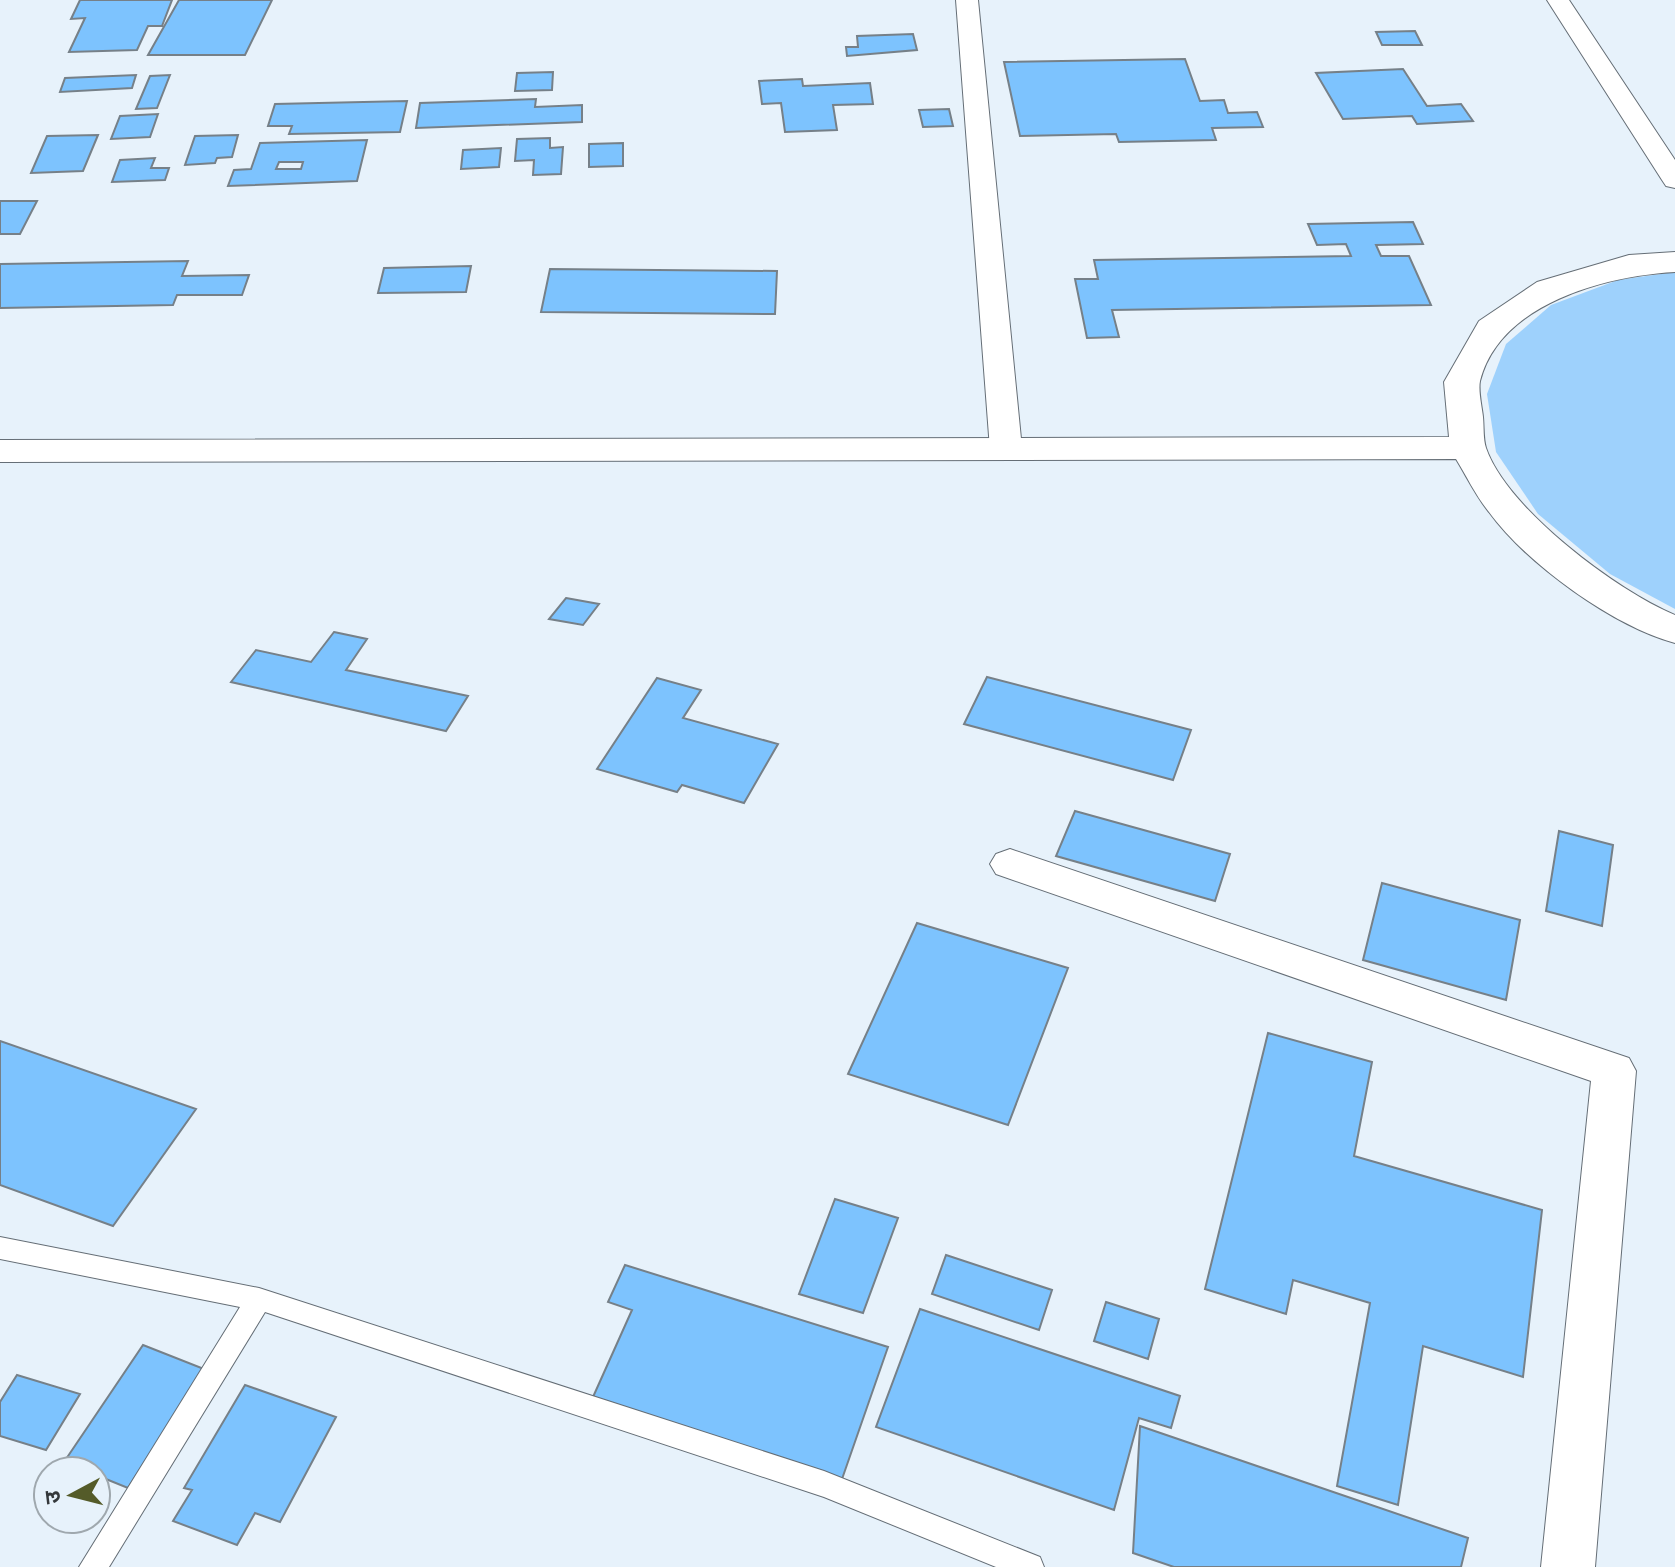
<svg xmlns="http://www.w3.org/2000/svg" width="1675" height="1567" font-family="Quicksand,'Noto Sans Devanagari',sans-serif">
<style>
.green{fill:#9ed1fc}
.building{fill:#7dc3fe;stroke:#768088;stroke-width:2;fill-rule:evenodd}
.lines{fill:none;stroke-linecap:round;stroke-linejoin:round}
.service-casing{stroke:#656e76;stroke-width:2}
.minor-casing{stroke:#656e76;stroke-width:2}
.tertiary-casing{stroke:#656e76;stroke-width:2}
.service{fill:#fff;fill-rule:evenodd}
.minor{fill:#fff;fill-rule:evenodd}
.tertiary{fill:#fff;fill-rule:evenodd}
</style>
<rect width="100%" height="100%" fill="#e7f2fb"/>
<path class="green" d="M1675 272V609L1610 574 1538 514 1496 452 1487 394 1506 344 1551 305 1618 280Z"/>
<path class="building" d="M80 0H172L162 26H148L137 50 69 52 85 18 71 19Z
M179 0H272L245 55H148Z
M1415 31 1422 45H1382L1376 32Z
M913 34 917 50 847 56 846 47H858L857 36Z
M1185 59 1200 101 1224 100 1228 113 1257 112 1263 127 1212 128 1216 140 1119 142 1116 134 1020 136 1004 62Z
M1403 69 1427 106 1461 104 1473 121 1417 124 1412 116 1343 119 1316 73Z
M553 72 552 90 515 91 517 73Z
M136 75 132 88 60 92 65 78Z
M170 75 157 108 136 109 150 76Z
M802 79 803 86 870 83 873 104 833 105 837 130 785 132 781 103 762 104 759 81Z
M536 99 535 107 582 105V122L416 128 420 103Z
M407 101 400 132 289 134 292 126H268L275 104Z
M949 109 953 126 923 127 919 110Z
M158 114 150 137 111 139 120 116Z
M98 135 83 171 31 173 47 136Z
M238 135 232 157 217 158 215 163 185 165 195 136Z
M550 138V148L563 147 561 174 533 175 534 160 515 161 517 139Z
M367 140 357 181 228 186 234 170 251 169 260 143ZM279 162H303L301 169H276Z
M623 143V166L589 167V144Z
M501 148 499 167 461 169 463 150Z
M155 158 151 168H169L165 180 112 182 120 160Z
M0 201H37L20 234H0Z
M1413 222 1423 244 1376 245 1381 256H1409L1431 305 1112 310 1119 337 1087 338 1075 279H1098L1094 260 1351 256 1346 244 1317 245 1308 224Z
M188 261 182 276 249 275 242 295H177L173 305 0 308V264Z
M471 266 466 292 378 293 384 268Z
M550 269 777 271 775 314 541 312Z
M566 598 599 604 583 625 549 619Z
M334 632 367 639 346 670 468 696 446 731 231 682 256 650 311 662Z
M987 677 1191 730 1173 780 964 724Z
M657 678 701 690 683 718 778 744 744 803 682 785 677 792 597 769Z
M1075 811 1230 854 1215 901 1056 856Z
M1559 831 1613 845 1602 926 1546 911Z
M1382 883 1520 920 1506 1000 1363 960Z
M917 923 1068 968 1008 1125 848 1074Z
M1268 1033 1372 1062 1354 1156 1542 1210 1523 1377 1423 1346 1398 1505 1337 1486 1370 1303 1293 1280 1286 1314 1205 1289Z
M0 1041 196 1109 113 1226 0 1185Z
M835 1199 898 1218 863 1313 799 1294Z
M946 1255 1052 1290 1039 1330 932 1294Z
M625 1265 888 1347 842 1479 593 1397 632 1310 608 1302Z
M1106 1302 1159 1319 1148 1359 1094 1341Z
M920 1309 1180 1396 1171 1428 1139 1418 1114 1510 876 1427Z
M143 1345 204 1369 128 1488 96 1475V1471H85L64 1462Z
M17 1375 80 1394 46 1450 0 1436V1402Z
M245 1385 336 1417 280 1522 255 1513 237 1545 173 1521 192 1490 184 1488Z
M1140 1426 1468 1538 1461 1567H1174L1133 1553Z"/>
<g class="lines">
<g class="service-casing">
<path id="service" d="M0 1237 259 1288 824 1471 1040 1557 1044 1567H996L824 1497 265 1312 109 1567H79L240 1307 0 1259Z"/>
</g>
<g class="minor-casing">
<path id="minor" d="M956 0H978L1022 449 1017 456H995L990 449Z
M1547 0H1569L1675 160V188L1666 186 1662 180Z
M1010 849 1629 1058 1636 1071 1595 1567H1541L1591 1081 996 874 990 864 996 854Z"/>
</g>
<g class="tertiary-casing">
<path id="tertiary" d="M1675 252V272C1606 276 1500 303 1480 381 1478 391 1482 407 1483 417 1484 427 1483 439 1486 448 1507 509 1617 591 1675 615V643C1613 626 1527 564 1489 512 1476 496 1467 477 1456 459L0 462V440L1449 437 1444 382 1479 321 1537 282 1629 255Z"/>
</g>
<use href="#service" class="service"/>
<use href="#minor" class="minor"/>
<use href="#tertiary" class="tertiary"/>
</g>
<g transform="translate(72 1495) rotate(263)"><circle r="38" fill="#e7f2fb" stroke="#9fa8ae" stroke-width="2"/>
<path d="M0-6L14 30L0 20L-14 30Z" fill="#545b29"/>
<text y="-12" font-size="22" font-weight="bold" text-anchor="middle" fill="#34383b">उ</text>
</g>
</svg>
